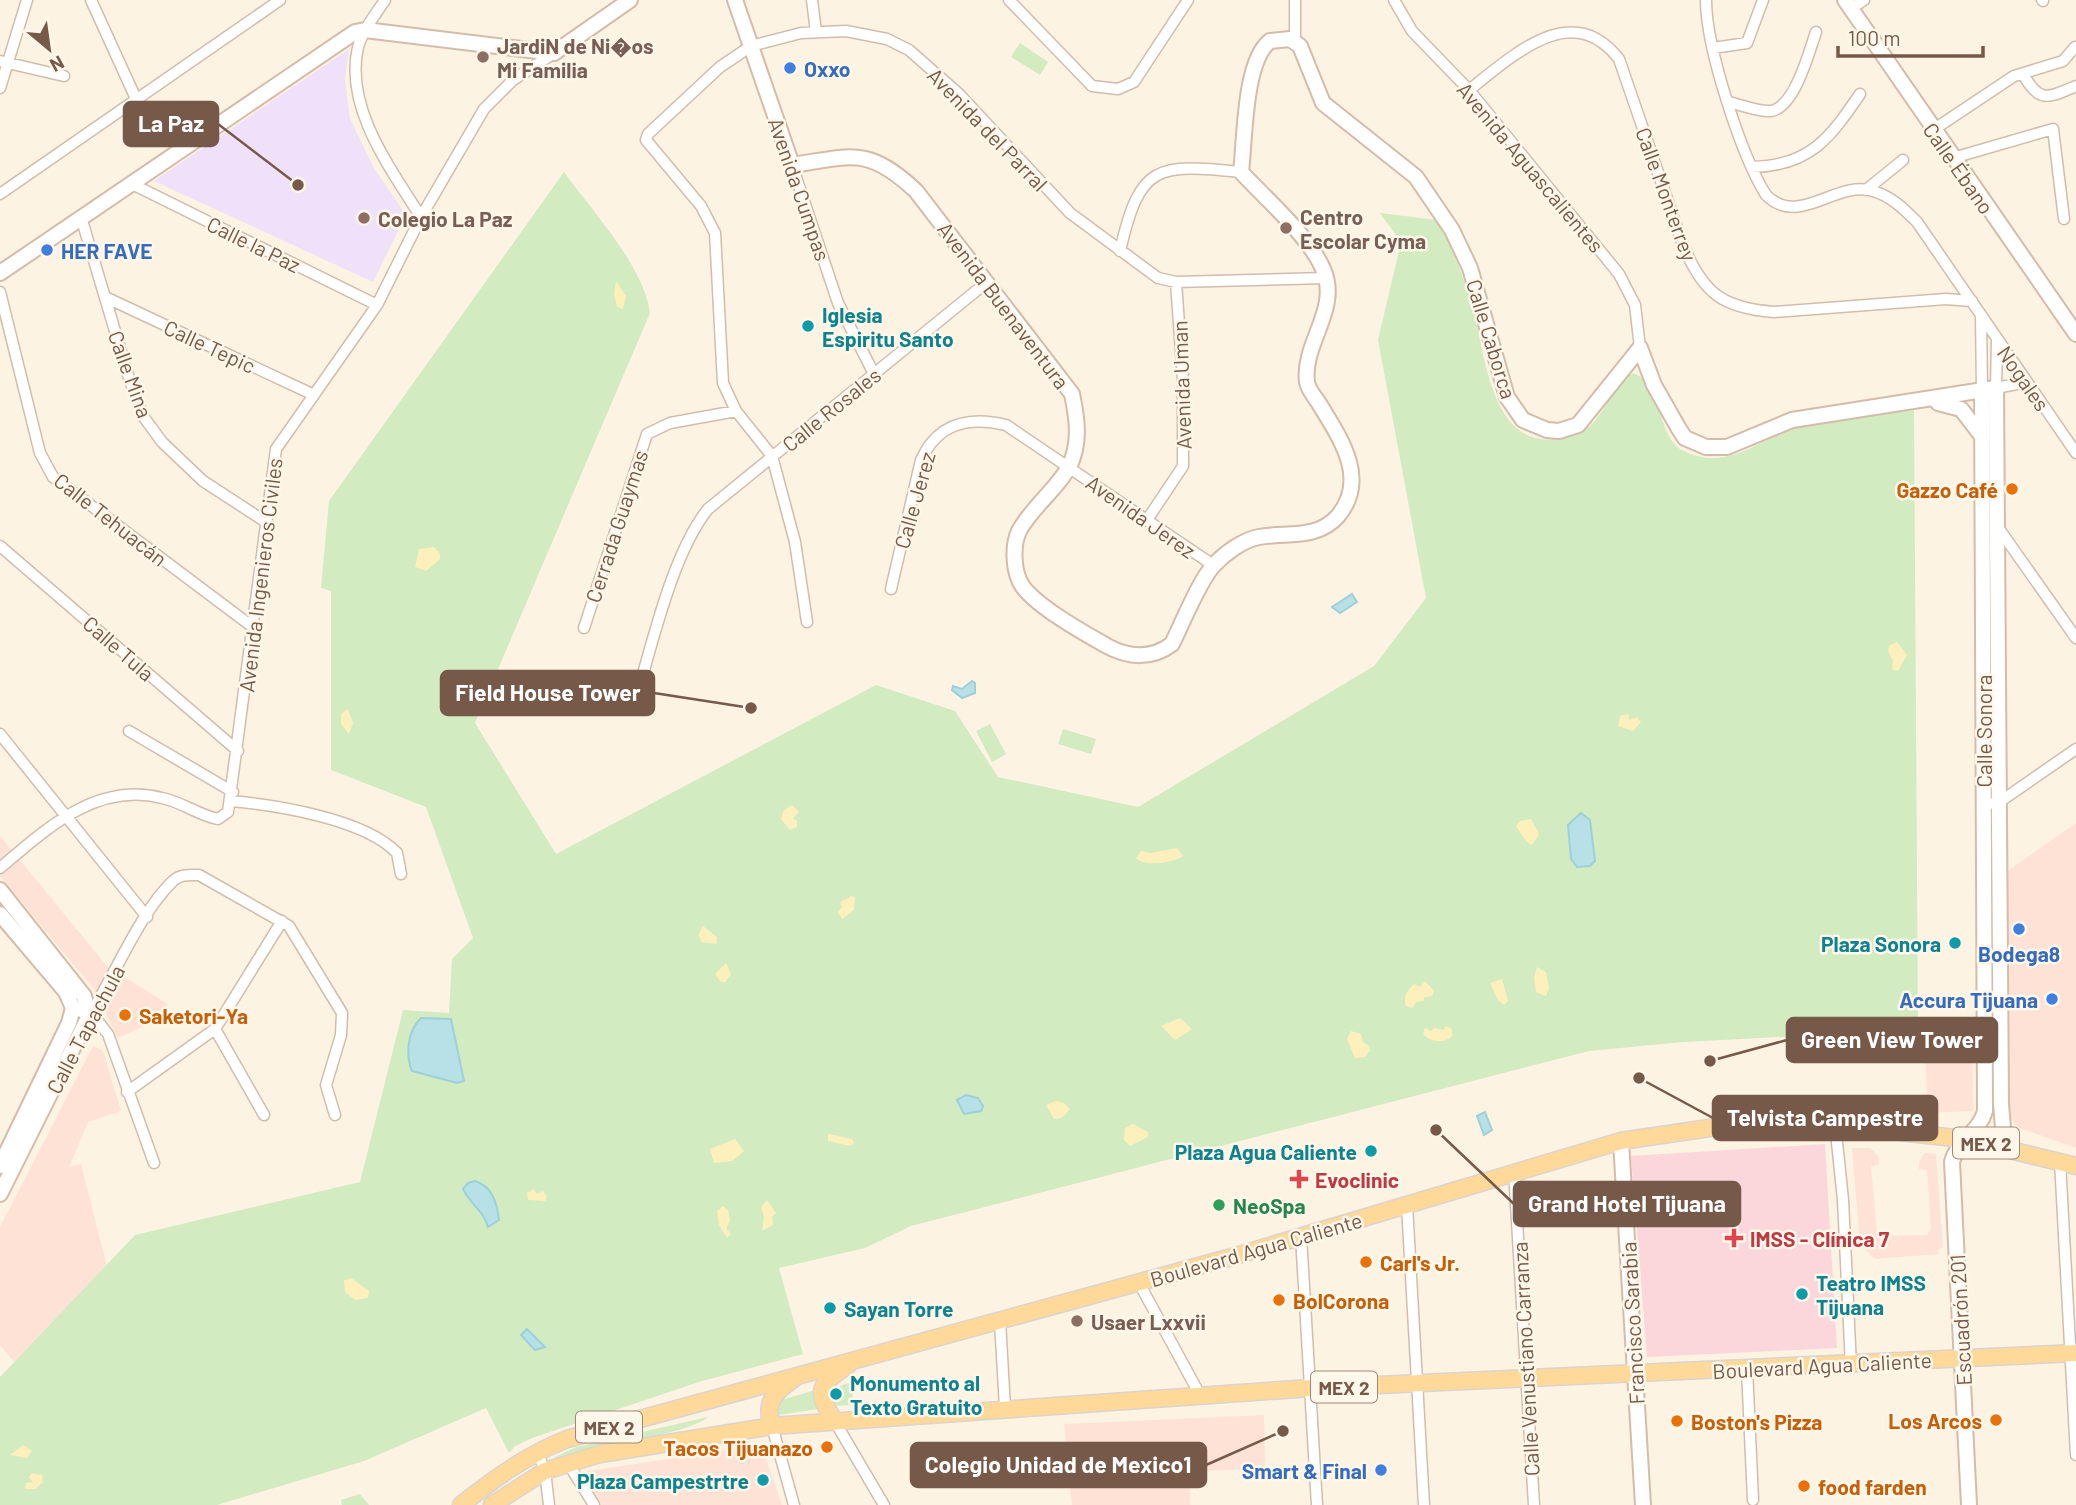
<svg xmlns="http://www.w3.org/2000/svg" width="2076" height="1505" font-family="Barlow,sans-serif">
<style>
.commercial{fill:#fee2d6}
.education{fill:#f0e0f9}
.medical{fill:#fbd6da}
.green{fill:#d2ebc1}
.sand{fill:#fef0bc}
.water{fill:#b7e0e7;stroke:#9dd0d9;stroke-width:2}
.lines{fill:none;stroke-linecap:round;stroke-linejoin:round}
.street-casing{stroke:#d1bdac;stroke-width:13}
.secondary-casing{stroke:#d4bca9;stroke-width:18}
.primary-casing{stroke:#dbd4cf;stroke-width:19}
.street{stroke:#fff;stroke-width:10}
.secondary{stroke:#fff;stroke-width:14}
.primary{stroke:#fed999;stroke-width:16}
.education-dot{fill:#8d6e63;stroke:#fff7ea;stroke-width:2.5}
.shop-dot{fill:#3f7fe0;stroke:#fff7ea;stroke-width:2.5}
.culture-dot{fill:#0f9aa8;stroke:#fff7ea;stroke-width:2.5}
.food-dot{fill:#e8710a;stroke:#fff7ea;stroke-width:2.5}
.health-dot{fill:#e0444e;stroke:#fff7ea;stroke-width:2.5}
.leisure-dot{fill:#2e9e5b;stroke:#fff7ea;stroke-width:2.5}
.labels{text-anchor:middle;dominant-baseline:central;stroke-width:5;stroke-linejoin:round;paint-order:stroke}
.shield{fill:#fff7ea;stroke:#9f8879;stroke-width:2}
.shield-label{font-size:19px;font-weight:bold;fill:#765948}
.education-label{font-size:21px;font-weight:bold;fill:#785e54;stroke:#fff7ea;text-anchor:start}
.shop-label{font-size:21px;font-weight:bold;fill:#366cbe;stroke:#fff7ea;text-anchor:start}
.street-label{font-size:21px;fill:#765948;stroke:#fff7ea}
.culture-label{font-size:21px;font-weight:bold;fill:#0d838f;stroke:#fff7ea;text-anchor:start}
.food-label{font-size:21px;font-weight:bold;fill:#c56008;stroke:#fff7ea;text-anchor:start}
.health-label{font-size:21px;font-weight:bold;fill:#be3a42;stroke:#fff7ea;text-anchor:start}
.leisure-label{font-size:21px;font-weight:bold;fill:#27864d;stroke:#fff7ea;text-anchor:start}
.leader{fill:none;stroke:#765948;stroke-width:2.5}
.callout-dot{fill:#765948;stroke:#fff7ea;stroke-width:2.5}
.callout{fill:#765948;stroke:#765948;stroke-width:2.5}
.callout-label{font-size:23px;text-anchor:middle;font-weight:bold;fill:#fff}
</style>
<rect width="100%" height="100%" fill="#fdf3e3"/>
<path class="commercial" d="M2076 823V1148L2017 1127 2006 1111 2007 976 2003 948 2006 872Z
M0 836 107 966 168 1004 158 1020 118 1038 93 988 0 876Z
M1972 1022 1973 1111 1928 1113 1924 1023Z
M93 1046 103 1051 121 1111 88 1122 69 1167 81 1164 107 1267 14 1362 0 1345V1227Z
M1852 1148H1870L1878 1156 1879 1165 1871 1166 1877 1233 1882 1236 1927 1235 1931 1229 1927 1170 1919 1169V1162L1924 1153 1936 1154 1943 1247 1938 1250 1939 1254 1875 1259 1860 1245Z
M1264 1415 1265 1468 1189 1472 1190 1505H1072L1064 1424Z
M761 1445 782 1505H601L584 1476 588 1471Z"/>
<path class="education" d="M349 49 345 80 350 119 374 168 406 215 373 282 154 181Z"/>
<path class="medical" d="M1825 1144 1837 1348 1647 1357 1631 1156Z"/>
<path class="green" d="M1020 43 1048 62 1040 75 1011 57Z
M564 172C592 211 644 266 650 313L475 723 556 854 876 685 955 711 998 777 1138 807 1374 666 1426 598 1378 340 1401 242 1380 213 1437 220C1453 247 1464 278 1473 309 1487 363 1493 464 1576 434 1606 424 1607 385 1633 373 1663 383 1656 432 1680 449 1690 455 1705 459 1716 458 1743 456 1767 438 1792 429 1830 416 1875 416 1914 410L1918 1030 1683 1042 1589 1051 911 1226 865 1248 779 1268 803 1354 702 1381 532 1438 515 1446 509 1453 486 1408 364 1461 217 1505H0V1377L135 1235 360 1182 403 1010 449 1013 452 959 473 938 426 807 331 770V591L321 588 329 501Z
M990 724 1006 754 992 762 976 731Z
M1063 729 1096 739 1091 754 1058 744Z
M851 1382 854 1405 831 1406 829 1390Z
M815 1390 813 1396 819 1409 777 1415 778 1401Z
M708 1417C685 1436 587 1447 551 1459L576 1447Z
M360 1494 369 1505H342L341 1500Z"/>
<path class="sand" d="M616 281 626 296 623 309 617 307 614 294Z
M434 547 440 554V559L426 571 415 567 419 549Z
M1897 642 1907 655 1898 671 1892 669 1893 661 1888 651 1889 646Z
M348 709 353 723 349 734 341 724V714Z
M1628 714 1629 720 1637 717 1641 722 1633 731 1618 726 1620 716Z
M792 805 799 812 793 818 797 821V827L790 830 781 819 784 810Z
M1531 819 1539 834 1532 845 1526 841 1516 826 1520 821Z
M1177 848 1183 856C1173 863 1144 867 1136 858L1141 851 1151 853Z
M852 896 855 898 854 910 842 919 838 912 842 907 840 902Z
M703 926 717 937 716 944 702 942 698 935Z
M726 963 731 974 725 982H721L715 974Z
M1537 967 1546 972 1549 988 1546 996 1536 992 1534 978Z
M1502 979 1508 1001 1504 1005 1498 1000 1490 983Z
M1425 981 1434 991 1432 996 1424 997V1001L1416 1002 1413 1008 1406 1006C1403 993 1408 991 1414 984L1420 987Z
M1180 1018 1192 1029 1175 1040 1161 1026Z
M1446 1026 1452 1029V1036C1444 1044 1430 1042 1423 1034L1425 1028 1431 1031 1434 1028 1443 1030Z
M1351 1031 1361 1034 1363 1042 1368 1045 1370 1050 1365 1057 1355 1058 1347 1039Z
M1056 1101 1064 1103 1070 1109 1062 1118 1054 1119 1046 1105Z
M1133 1124 1148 1132V1137L1130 1146 1124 1140 1125 1128Z
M828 1134 852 1139 854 1143 850 1146 828 1141Z
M735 1139 744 1151 732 1161 714 1163 710 1149Z
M533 1189 537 1194 543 1191 547 1196 545 1201 528 1200 527 1193Z
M767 1200 776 1213 772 1217 773 1225 762 1231 764 1217 761 1207Z
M723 1206 728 1210 730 1221 726 1228 731 1234 727 1238 719 1225 717 1211Z
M351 1278 369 1291 368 1298 355 1300 345 1292 344 1280Z
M23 1445 32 1451 27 1458 10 1455Z
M32 1473 42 1475 43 1482 35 1489H25L26 1483 33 1482 29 1477Z"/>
<path class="water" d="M1352 594 1357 602 1340 613 1332 607Z
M972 681 975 683V693L962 698 952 690 953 686 962 689Z
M1581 813 1590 820 1595 861 1590 866 1577 867 1571 859 1568 825Z
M421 1018 451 1019 464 1081 457 1083 412 1071C405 1054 408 1030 421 1018Z
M966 1095 978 1098 983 1106 981 1111 964 1114 957 1100Z
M1485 1112 1492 1130 1484 1135 1477 1116Z
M475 1181C492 1186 497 1203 499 1220L488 1227C484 1211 470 1204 463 1189L468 1183Z
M527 1329 545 1347 535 1350 521 1335Z"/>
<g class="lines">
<g class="street-casing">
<path id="street" d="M91 0 137 101
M385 0C375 15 363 30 358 47 344 108 391 169 421 217
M812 0 816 32
M1009 0 1092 86 1118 89 1134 82 1188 0
M1394 0 1412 31 1469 90 1619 274 1635 305 1640 348
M1706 0C1706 47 1741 155 1766 195 1799 228 1835 180 1873 191 1891 196 1904 209 1917 222L2076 453
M2042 0 2043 1
M1851 9 1864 0
M1295 41V0
M1713 48 1747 43 1763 0
M0 61 64 76
M2023 74C2040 104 2048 98 2076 86
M0 88 27 0
M1469 90C1517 52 1573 0 1619 59L1683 245C1703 293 1722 308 1774 312L1946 299 1972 301
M1729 102C1741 105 1759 112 1771 111 1795 107 1809 52 1816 32
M1933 130 2014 76 2063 61 2075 47
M1953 158 2053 129 2064 219
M792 165 838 303 874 374
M1752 167C1810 166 1830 138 1860 94
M130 183 377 305
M1866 190 1903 160
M0 194 280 0
M81 217 129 378 143 416 162 442 203 481 266 522
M1120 251C1140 163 1157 164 1241 172
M0 292 40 453 53 477 254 628
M105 297 314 395
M1981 316 1982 390
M1997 339 1996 388 2027 382
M1147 520 1183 466V380L1176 282
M1997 526 2076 638
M0 546 238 751
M891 589 921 460C938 423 968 416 1006 425L1213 565
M807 622 795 542 772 456 736 411 723 383 715 233 701 206 646 140 648 134 720 67 751 46 801 33 846 31 887 39 909 50 959 94 1070 213 1158 278 1176 282 1326 278
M584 628 647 434 670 423 736 411
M635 702C652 645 672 554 708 509L987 282
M129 731 233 792
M0 734 147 917
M231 801C276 805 365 819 397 853L401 874
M1983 804 1998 803 2076 749
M0 868C46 829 97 781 162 798 182 802 198 815 218 819L228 812 276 449 377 305 421 217 484 109 513 80 554 53
M73 1008 96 1019 108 1034 154 1163
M89 1016C114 977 140 912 173 881 180 874 190 875 199 875L289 926 342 1013 341 1035 326 1085 335 1115
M215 1029 264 1115
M127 1092 215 1029 282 921
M1835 1123 1843 1200 1851 1366
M2060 1161 2076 1455
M1514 1171 1534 1505
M1407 1205 1424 1505
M1301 1236 1317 1505
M1139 1283 1200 1395
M1000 1321 1005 1408
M1747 1369 1753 1500
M834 1420 884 1505
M772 1426 794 1505
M537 1451 545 1471 549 1505
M568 1463 594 1505"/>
</g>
<g class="secondary-casing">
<path id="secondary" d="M735 0 792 165C852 156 868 146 916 191L1072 394C1077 418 1081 443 1069 467 1056 490 1032 507 1019 531 1012 546 1013 573 1023 587 1039 608 1084 633 1107 646 1129 658 1152 659 1172 644 1182 624 1200 579 1214 565 1225 553 1243 540 1259 537 1286 532 1317 540 1338 516 1369 479 1340 438 1320 405 1316 398 1308 390 1307 382 1302 343 1341 309 1323 269 1309 236 1266 199 1241 172 1245 139 1244 61 1270 41L1290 39 1300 46 1323 103 1416 177 1452 230 1470 268 1507 397 1523 420 1547 430 1559 431 1578 425 1640 348
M1845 0 2076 334
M0 273 355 32 365 30 554 53 630 0
M1640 348 1654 385 1679 429 1685 438 1706 447H1727L1792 420 1996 388 2001 1104 2003 1128 2011 1148
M1938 403 1961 409 1981 435
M0 890 84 996 89 1016 0 1194
M0 914 66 992 73 1008 69 1023 0 1166
M1621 1141 1643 1505
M1969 1505 1952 1162C1958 1139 1979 1133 1985 1111L1982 390"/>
</g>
<g class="primary-casing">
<path id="primary" d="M834 1420C814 1390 819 1385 848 1365
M772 1426C764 1401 775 1392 795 1378
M461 1505C495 1478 527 1455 567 1439L1239 1255 1621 1141 1723 1126 1809 1122 1964 1139 2076 1166
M492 1505 545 1471 600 1454 772 1426 1311 1388 2076 1353"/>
</g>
<use href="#street" class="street"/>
<use href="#secondary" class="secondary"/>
<use href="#primary" class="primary"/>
</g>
<g class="education-dot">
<circle cx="483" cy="57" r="7"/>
<circle cx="364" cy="218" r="7"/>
<circle cx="1286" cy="228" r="7"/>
<circle cx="1077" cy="1321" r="7"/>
</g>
<g class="shop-dot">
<circle cx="790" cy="68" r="7"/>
<circle cx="47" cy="250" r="7"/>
<circle cx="2019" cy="929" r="7"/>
<circle cx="2052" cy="999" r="7"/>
<circle cx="1381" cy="1470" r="7"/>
</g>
<g class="culture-dot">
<circle cx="808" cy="326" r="7"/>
<circle cx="1955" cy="943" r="7"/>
<circle cx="1371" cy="1151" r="7"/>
<circle cx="1802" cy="1294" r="7"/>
<circle cx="830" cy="1308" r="7"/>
<circle cx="836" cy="1394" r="7"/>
<circle cx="763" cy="1480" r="7"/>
</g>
<g class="food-dot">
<circle cx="2012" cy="489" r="7"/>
<circle cx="125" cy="1015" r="7"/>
<circle cx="1366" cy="1262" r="7"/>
<circle cx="1279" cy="1300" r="7"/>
<circle cx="1996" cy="1420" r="7"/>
<circle cx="1677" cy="1421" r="7"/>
<circle cx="827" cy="1447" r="7"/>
<circle cx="1804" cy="1486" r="7"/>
</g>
<g class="health-dot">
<path d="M1295.5 1168.5h7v7h7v7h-7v7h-7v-7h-7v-7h7z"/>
<path d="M1730.5 1227.5h7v7h7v7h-7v7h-7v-7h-7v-7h7z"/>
</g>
<circle class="leisure-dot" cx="1219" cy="1205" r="7"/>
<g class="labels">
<g class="shield">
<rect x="1953" y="1127.5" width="66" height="31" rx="5"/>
<rect x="1311" y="1371.5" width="66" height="31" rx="5"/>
<rect x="576" y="1411.5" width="66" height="31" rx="5"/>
</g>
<g class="shield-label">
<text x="1986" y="1143">MEX 2</text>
<text x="1344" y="1387">MEX 2</text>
<text x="609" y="1427">MEX 2</text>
</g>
<g class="education-label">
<text x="497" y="45">JardiN de Ni�os<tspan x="497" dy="24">Mi Familia</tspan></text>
<text x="1300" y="216">Centro<tspan x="1300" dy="24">Escolar Cyma</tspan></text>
<text x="378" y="218">Colegio La Paz</text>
<text x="1091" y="1321">Usaer Lxxvii</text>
</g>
<g class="shop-label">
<text x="804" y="68">Oxxo</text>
<text x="61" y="250">HER FAVE</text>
<text x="2019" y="953" text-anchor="middle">Bodega8</text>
<text x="2038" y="999" text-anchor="end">Accura Tijuana</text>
<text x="1367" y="1470" text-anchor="end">Smart &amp; Final</text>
</g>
<g class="street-label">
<text transform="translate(988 129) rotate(46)">Avenida del Parral</text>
<text transform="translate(1531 167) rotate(50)">Avenida Aguascalientes</text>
<text transform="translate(1959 168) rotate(55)">Calle Ébano</text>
<text transform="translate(800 189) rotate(71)">Avenida Cumpas</text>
<text transform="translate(1667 194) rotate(70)">Calle Monterrey</text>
<text transform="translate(254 244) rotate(26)">Calle la Paz</text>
<text transform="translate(1004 305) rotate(53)">Avenida Buenaventura</text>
<text transform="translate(1492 339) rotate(73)">Calle Caborca</text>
<text transform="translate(210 346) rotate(25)">Calle Tepic</text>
<text transform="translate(131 374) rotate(70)">Calle Mina</text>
<text transform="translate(2024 378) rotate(55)">Nogales</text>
<text transform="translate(1181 385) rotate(-92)">Avenida Uman</text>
<text transform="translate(831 409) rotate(-39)">Calle Rosales</text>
<text transform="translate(914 500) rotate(-74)">Calle Jerez</text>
<text transform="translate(1141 516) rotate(35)">Avenida Jerez</text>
<text transform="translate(111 519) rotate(38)">Calle Tehuacán</text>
<text transform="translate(616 526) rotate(-72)">Cerrada Guaymas</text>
<text transform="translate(260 575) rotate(-83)">Avenida Ingenieros Civiles</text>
<text transform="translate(119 648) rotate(41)">Calle Tula</text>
<text transform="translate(1983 731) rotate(-90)">Calle Sonora</text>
<text transform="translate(85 1029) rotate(-62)">Calle Tapachula</text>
<text transform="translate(1256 1249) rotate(-16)">Boulevard Agua Caliente</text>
<text transform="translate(1960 1320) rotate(-93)">Escuadrón 201</text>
<text transform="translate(1632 1323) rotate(-93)">Francisco Sarabia</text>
<text transform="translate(1525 1359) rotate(-93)">Calle Venustiano Carranza</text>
<text transform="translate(1822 1365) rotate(-3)">Boulevard Agua Caliente</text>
</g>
<g class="culture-label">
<text x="822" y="314">Iglesia<tspan x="822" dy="24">Espiritu Santo</tspan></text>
<text x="1941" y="943" text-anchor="end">Plaza Sonora</text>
<text x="1357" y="1151" text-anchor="end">Plaza Agua Caliente</text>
<text x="1816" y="1282">Teatro IMSS<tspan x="1816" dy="24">Tijuana</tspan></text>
<text x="844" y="1308">Sayan Torre</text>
<text x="850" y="1382">Monumento al<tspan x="850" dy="24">Texto Gratuito</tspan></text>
<text x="749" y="1480" text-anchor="end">Plaza Campestrtre</text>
</g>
<g class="food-label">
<text x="1998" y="489" text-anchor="end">Gazzo Café</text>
<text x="139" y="1015">Saketori-Ya</text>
<text x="1380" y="1262">Carl's Jr.</text>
<text x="1293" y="1300">BolCorona</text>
<text x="1982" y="1420" text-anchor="end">Los Arcos</text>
<text x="1691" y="1421">Boston's Pizza</text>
<text x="813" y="1447" text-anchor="end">Tacos Tijuanazo</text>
<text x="1818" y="1486">food farden</text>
</g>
<g class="health-label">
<text x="1315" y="1179">Evoclinic</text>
<text x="1750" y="1238">IMSS - Clínica 7</text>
</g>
<g class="leisure-label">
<text x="1233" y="1205">NeoSpa</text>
</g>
</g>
<path class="leader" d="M298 185L218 124M751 708L654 693M1710 1061L1787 1040M1639 1078L1713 1118M1436 1130L1514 1204M1283 1431L1206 1465"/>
<g class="callout-dot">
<circle cx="298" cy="185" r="7"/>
<circle cx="751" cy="708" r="7"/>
<circle cx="1710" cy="1061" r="7"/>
<circle cx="1639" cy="1078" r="7"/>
<circle cx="1436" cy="1130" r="7"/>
<circle cx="1283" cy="1431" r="7"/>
</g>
<g class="callout">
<rect x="124" y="102" width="94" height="44" rx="7"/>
<rect x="441" y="671" width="213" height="44" rx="7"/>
<rect x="1787" y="1018" width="210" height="44" rx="7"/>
<rect x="1713" y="1096" width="224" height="44" rx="7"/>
<rect x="1514" y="1182" width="226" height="44" rx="7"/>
<rect x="911" y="1443" width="295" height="44" rx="7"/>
</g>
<g class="callout-label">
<text x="171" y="132">La Paz</text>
<text x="548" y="701">Field House Tower</text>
<text x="1892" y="1048">Green View Tower</text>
<text x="1825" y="1126">Telvista Campestre</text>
<text x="1627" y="1212">Grand Hotel Tijuana</text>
<text x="1058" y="1473">Colegio Unidad de Mexico1</text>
</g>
<g transform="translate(49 49) rotate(151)" stroke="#fff7ea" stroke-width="5" paint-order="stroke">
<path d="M0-5L12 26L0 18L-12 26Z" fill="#765948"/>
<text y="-10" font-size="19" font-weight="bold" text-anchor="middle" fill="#765948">N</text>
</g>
<path d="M1838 46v10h145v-10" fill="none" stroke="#765948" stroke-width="3.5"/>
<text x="1848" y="46" font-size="21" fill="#765948" stroke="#fff7ea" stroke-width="5" paint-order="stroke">100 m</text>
</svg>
